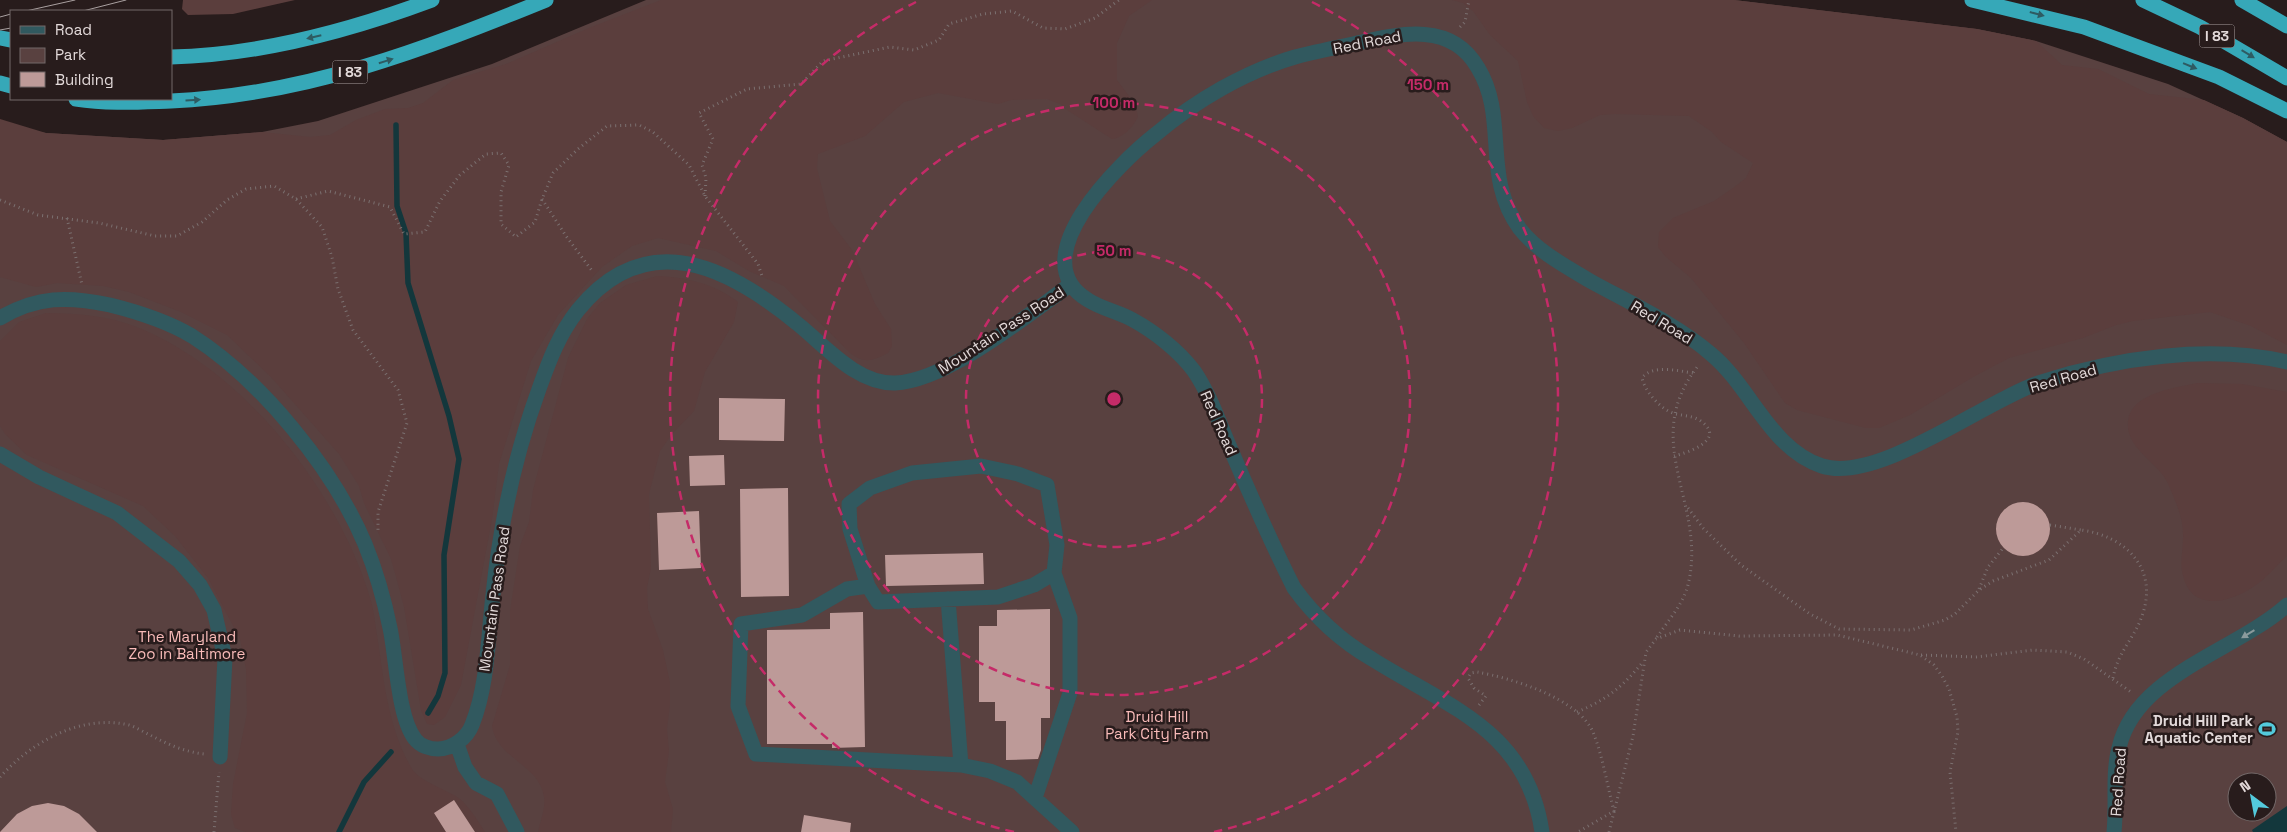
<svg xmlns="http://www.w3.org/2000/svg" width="2287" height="832" font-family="'Space Grotesk',sans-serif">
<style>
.green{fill:#594140;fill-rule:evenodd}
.forest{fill:#5b3e3d}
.water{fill:#13373c}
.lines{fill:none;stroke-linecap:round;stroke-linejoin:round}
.stream{stroke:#13373c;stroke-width:5.5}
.building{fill:#bd9a98}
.path{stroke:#7b7070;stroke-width:3;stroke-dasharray:1 4;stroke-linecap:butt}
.minor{stroke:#31595f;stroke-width:15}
.highway{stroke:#36a8b8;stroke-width:15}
.tram{stroke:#aaa1a1;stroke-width:1}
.oneway{fill:#2e5b62}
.oneway2{fill:#8a9a9c}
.ring{fill:none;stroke:#c52b68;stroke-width:2.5;stroke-dasharray:9 6}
.labels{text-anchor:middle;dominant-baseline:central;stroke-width:5;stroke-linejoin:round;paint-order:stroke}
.shield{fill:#281c1c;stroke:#aba1a1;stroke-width:1}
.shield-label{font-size:14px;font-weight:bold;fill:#e3dada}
.street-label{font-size:15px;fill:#e3dada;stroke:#281c1c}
.park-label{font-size:15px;fill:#f9bbb9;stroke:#281c1c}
.poi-label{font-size:15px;font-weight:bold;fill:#e3dada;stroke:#281c1c;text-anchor:end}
.centre{fill:#c52b68;stroke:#281c1c;stroke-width:2.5}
.ring-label{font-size:15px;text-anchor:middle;font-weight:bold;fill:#c52b68;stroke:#281c1c;stroke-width:5;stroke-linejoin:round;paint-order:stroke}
</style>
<rect width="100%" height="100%" fill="#281c1c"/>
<path class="green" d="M646 0H1734L1977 29 2036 41 2168 84 2243 118 2287 142V832H0V126L46 133 163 140 262 132 318 121 492 64ZM2237 782H2267V812H2237Z"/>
<path class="forest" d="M183 0H295L233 14 188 15 182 9Z
M661 0H1152L1129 16 1117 43V80L1135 104 1138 117C1133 127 1123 138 1112 139L1064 108 1068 107 1047 99 1011 100 998 104 938 93 904 102 865 136 818 154 817 168 830 221 852 250 875 304 891 329 892 346 888 353C872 361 865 364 850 353L784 286 749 271 716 251 658 238 632 246 602 267 558 315 531 361 499 464 492 519 461 685 445 717 434 725 427 724 421 710 404 607 395 573 391 559 364 503 359 486 339 454 271 377 227 335 181 312 129 292 103 286 57 283 36 287 0 277V119L46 133 163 140 262 132 310 137 330 135 356 120 385 109 408 108 423 103 453 80 506 64 589 28Z
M1452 0H1734L1977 29 2036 41 2062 65 2098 69 2149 94 2204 100 2243 118 2287 142V345L2251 326 2210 312 2133 321 2116 325 2083 338 2009 358 1973 377 1910 415 1879 428H1866L1797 410 1785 403 1744 343 1691 278 1666 257 1658 247 1659 232 1673 218 1714 201 1733 188 1746 178 1753 163 1721 142 1712 132 1689 116 1615 114 1600 115 1572 128 1558 131 1544 128 1533 116 1527 102 1518 61 1490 35 1473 11 1463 3Z
M657 276C687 277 715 284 738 302L734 322 705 372 694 411 672 434 660 451 649 494 651 568 647 588 648 609 663 650 670 683V705L667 729 669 751 665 782 673 809 671 832H538C540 822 546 807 544 797 540 765 497 759 492 726L510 665V611L520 546 529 522 533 490 568 358 587 319 600 303 626 285Z
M46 313C76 313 111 316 139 328 243 370 339 492 370 598 374 610 375 623 377 635 384 681 388 728 412 769 419 781 448 790 460 799 470 808 478 821 485 832H246L235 828 231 814 233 784 247 713 246 669 240 639 208 578 175 536 143 506 27 455 5 434 0 426V341L19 322Z
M2197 383 2242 384 2287 392V556C2276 566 2266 579 2253 587 2231 602 2194 612 2184 579 2179 565 2183 552 2183 538 2184 520 2176 502 2169 486 2160 462 2125 450 2128 421 2131 393 2175 388 2197 383Z"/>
<path class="water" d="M2287 806V832H2253L2252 830Z"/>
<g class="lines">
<path class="stream" d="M396 125 397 206 406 233 408 283 449 416 459 459 444 555 445 673 438 696 428 713
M339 832 364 782 391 752"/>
</g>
<path class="building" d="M719 398 785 399 784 441 719 440Z
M724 455 725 485 690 486 689 456Z
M788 488 789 596 741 597 740 489Z
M1996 529a27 27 0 1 1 54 0a27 27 0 1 1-54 0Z
M699 511 701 568 659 570 657 513Z
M983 553 984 584 886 586 885 555Z
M1050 609V718H1041V750L1038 759 1006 760V721H995V702H979V626H997V610Z
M863 612 865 747 832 748V744H767V630L830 629V613Z
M454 800 475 832H446L434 813Z
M48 803 64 806 79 814 97 832H0L17 814 32 806Z
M804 815 851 823 850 832H801Z"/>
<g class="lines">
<path class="path" d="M1460 27 1465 22 1469 0
M705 196 706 178 702 165 713 139 699 113 747 89 801 84 823 61 890 47 914 50 939 40 949 24 983 14 1012 11 1043 28 1065 29 1095 18 1119 0
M296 199 328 191 390 207 404 234 425 232 440 201 460 175 486 154 501 153 509 165 501 192V224L516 237 535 222 542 199 553 173 578 149 607 126 639 125 653 132 689 165 705 196 758 264 762 276
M542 199 566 236 593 272
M0 200 38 215 99 223 155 236H177L202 222 227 200 246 189 274 186 296 199 322 227 332 257 338 289 353 330 398 390 407 423 378 512V530
M67 218 82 285
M1674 456C1687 453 1726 440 1702 422 1695 416 1685 416 1676 414 1662 411 1645 392 1642 378 1652 364 1679 371 1693 373
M1688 508 1703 528 1741 565 1810 614 1839 629 1911 630 1945 620 1955 614 1979 590 1993 581 2049 560 2081 530C2126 536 2159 569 2142 616 2134 639 2118 651 2113 678
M2050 525 2081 530
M1979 589 1988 567 2004 547
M1657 637C1668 621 1683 604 1688 585 1708 504 1638 442 1698 366
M1921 655 1976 657 2033 650 2067 652 2084 659 2131 692
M1479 705 1486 696 1474 688 1468 678 1471 673 1477 672C1511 678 1578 698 1593 732 1603 757 1607 785 1614 811L1578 832
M1577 712C1608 699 1622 687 1643 662
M0 777C32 742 80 714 129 725 136 727 143 732 150 735 167 744 185 752 204 754
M214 832 219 772
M1609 832 1633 736 1646 652 1656 639 1680 630 1739 636 1837 635 1920 655 1934 665 1942 676 1949 689 1957 717 1958 732 1950 772 1956 832"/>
<path class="minor" d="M0 318C37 296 68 296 110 305 138 312 167 321 192 336 261 380 333 468 365 544 376 571 384 599 390 628 396 655 398 718 415 739 420 746 430 749 438 749 452 749 467 738 472 725 488 685 488 637 493 595 500 525 515 455 539 389 549 361 559 334 578 310 647 225 729 267 799 325 826 347 857 384 895 383 947 381 1026 316 1070 285
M0 454 39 477 117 513 179 561 200 585 214 610 225 658 220 757
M868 586 850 529 849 504 870 488 912 473 981 466 1018 474 1047 485 1057 545 1054 573 1034 585 998 597 878 602 868 586 847 589 802 615 741 624 738 706 756 754 961 765 990 771 1017 782 1072 832
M948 599 961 765
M457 744 465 767 476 783 497 794 517 832
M1035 798 1070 693V618L1054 573
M1542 832C1527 730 1448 707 1372 659 1341 641 1315 617 1294 588 1270 541 1249 492 1228 443 1218 419 1209 393 1194 371 1179 351 1155 332 1133 320 1119 312 1102 309 1088 300 1020 259 1119 163 1156 134 1195 101 1246 71 1295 57 1314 52 1334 48 1353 44 1398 34 1451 20 1478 68 1509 119 1481 176 1520 229 1538 252 1567 267 1592 282 1632 304 1676 324 1711 354 1751 387 1770 449 1822 466 1878 484 1984 401 2041 382 2117 358 2209 344 2287 362
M2114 832C2117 804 2112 775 2119 748 2135 675 2236 651 2287 605"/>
<path class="highway" d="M1972 0 2084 27 2219 77 2287 111
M2143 0 2200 27 2287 78
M2242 0 2287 26
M0 38 11 40
M171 57C261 55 349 31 432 0
M0 83 11 86
M76 99C107 104 139 102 171 101 306 95 423 50 546 0"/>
<path class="tram" d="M26 11 75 0
M83 11 126 0
M0 17 11 14
M0 30 11 28"/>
</g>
<defs><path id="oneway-solid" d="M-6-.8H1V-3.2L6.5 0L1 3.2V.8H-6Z" transform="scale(1.25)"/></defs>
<g class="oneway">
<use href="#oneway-solid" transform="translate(2037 14) rotate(15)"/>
<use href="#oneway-solid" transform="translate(314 37) rotate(167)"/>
<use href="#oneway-solid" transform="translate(2248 54) rotate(31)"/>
<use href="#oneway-solid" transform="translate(386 61) rotate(-17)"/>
<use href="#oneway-solid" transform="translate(2190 66) rotate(22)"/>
<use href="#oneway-solid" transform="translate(193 100) rotate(-4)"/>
</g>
<use class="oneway2" href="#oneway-solid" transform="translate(2248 634) rotate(149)"/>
<g class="ring">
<circle cx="1114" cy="399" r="148"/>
<circle cx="1114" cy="399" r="296"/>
<path d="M1014 832A444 444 0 0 1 916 2M1312 2A444 444 0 0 1 1214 832"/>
</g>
<defs>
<g id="stadium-bare" transform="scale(1.35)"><path d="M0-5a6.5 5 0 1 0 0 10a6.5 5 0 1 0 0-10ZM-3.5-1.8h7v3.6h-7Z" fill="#53cadc" stroke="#281c1c" stroke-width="2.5" paint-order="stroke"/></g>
</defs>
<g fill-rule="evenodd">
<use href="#stadium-bare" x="2267" y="729"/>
</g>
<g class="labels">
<g class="shield">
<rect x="2199.5" y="24.5" width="35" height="23" rx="4"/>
<rect x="332.5" y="60.5" width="35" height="23" rx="4"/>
</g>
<g class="shield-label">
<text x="2217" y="36">I 83</text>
<text x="350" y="72">I 83</text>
</g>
<g class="street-label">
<text transform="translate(1367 42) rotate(-11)">Red Road</text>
<text transform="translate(1662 322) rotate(31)">Red Road</text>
<text transform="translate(1001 330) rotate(-33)">Mountain Pass Road</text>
<text transform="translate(2063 378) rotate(-16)">Red Road</text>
<text transform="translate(1219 423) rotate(66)">Red Road</text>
<text transform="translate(494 599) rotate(-82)">Mountain Pass Road</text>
<text transform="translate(2118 782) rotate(-86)">Red Road</text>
</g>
<g class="park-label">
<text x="187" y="636">The Maryland<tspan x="187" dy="17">Zoo in Baltimore</tspan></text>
<text x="1157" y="716">Druid Hill<tspan x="1157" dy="17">Park City Farm</tspan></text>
</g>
<g class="poi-label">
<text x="2253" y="720">Druid Hill Park<tspan x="2253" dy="17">Aquatic Center</tspan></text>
</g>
</g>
<circle cx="1114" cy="399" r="8" class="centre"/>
<g class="ring-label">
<text x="1428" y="90">150 m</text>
<text x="1114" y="108">100 m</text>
<text x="1114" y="256">50 m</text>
</g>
<rect x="10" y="10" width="162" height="90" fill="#281c1c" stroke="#736868"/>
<rect x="20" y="26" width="25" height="8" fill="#31595f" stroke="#736868"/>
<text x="55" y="35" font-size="15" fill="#e3dada">Road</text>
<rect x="20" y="48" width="25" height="15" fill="#594140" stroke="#736868"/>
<text x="55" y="60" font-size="15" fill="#e3dada">Park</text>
<rect x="20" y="72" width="25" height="15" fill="#bd9a98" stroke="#736868"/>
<text x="55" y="85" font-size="15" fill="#e3dada">Building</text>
<g transform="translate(2252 797) rotate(328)"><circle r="24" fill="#281c1c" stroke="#736868"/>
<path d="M0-4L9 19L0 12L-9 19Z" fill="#53cadc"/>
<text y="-8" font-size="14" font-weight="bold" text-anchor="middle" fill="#e3dada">N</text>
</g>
</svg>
